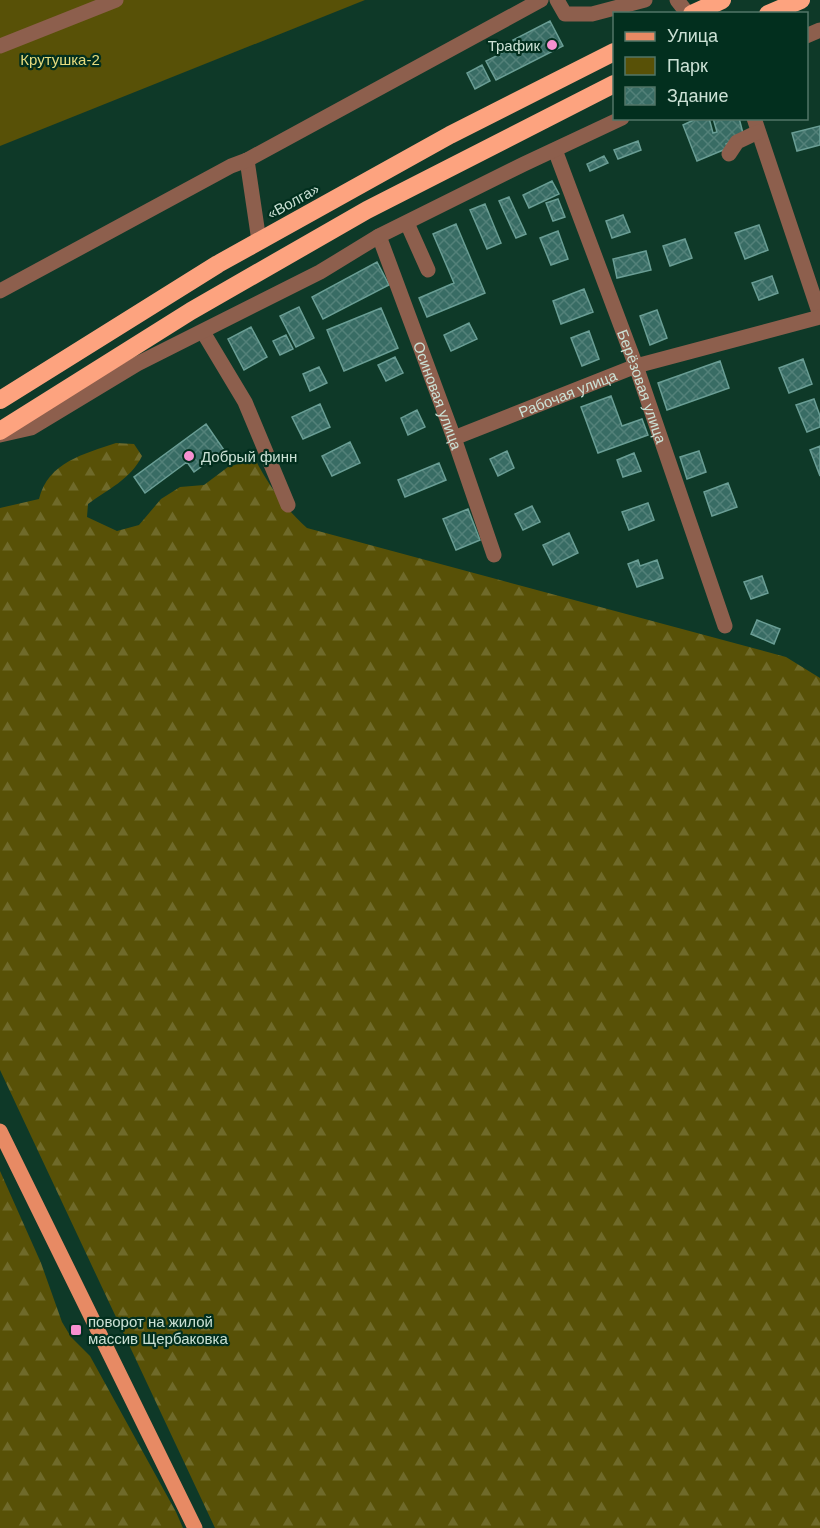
<svg xmlns="http://www.w3.org/2000/svg" width="820" height="1528" font-family="Arial,sans-serif">
<style>
.forest{fill:url(#forest-firs)}
.green{fill:#585107}
.building{fill:url(#building-cross-hatch);stroke:#6a9e95;stroke-width:1.5}
.lines{fill:none;stroke-linecap:round;stroke-linejoin:round}
.minor{stroke:#8d5f4d;stroke-width:15}
.major{stroke:#e78a64;stroke-width:15}
.highway{stroke:#fda37f;stroke-width:18}
.poi-dot{fill:#f690d0;stroke:#022f1e;stroke-width:2}
.labels{text-anchor:middle;dominant-baseline:central;stroke-width:4.5;stroke-linejoin:round;paint-order:stroke}
.poi-label{font-size:15px;fill:#cbe1d5;stroke:#022f1e;text-anchor:start}
.park-label{font-size:15px;fill:#e7dc7e;stroke:#022f1e}
.street-label{font-size:15px;fill:#cbe1d5;stroke:#022f1e}
</style>
<defs>
<pattern id="forest-firs" width="22" height="20" patternUnits="userSpaceOnUse" patternTransform="scale(1.5)"><rect width="22" height="20" fill="#585107"/><path d="M5 1l3.5 6h-7zM16 11l3.5 6h-7z" fill="#6f6a2a"/></pattern>
<pattern id="building-cross-hatch" width="8" height="8" patternUnits="userSpaceOnUse" patternTransform="scale(1.5)"><rect width="8" height="8" fill="#386c64"/><path d="M0 0l8 8M0 8l8-8" fill="none" stroke="#538179"/></pattern>
</defs>
<rect width="100%" height="100%" fill="#0e3928"/>
<path class="forest" d="M116 443 134 444 142 456C131 479 107 490 88 504L87 517 117 531 139 525 161 499 180 487 204 485 228 467 255 459C269 486 285 508 307 528L786 657 820 678V1528H215L0 1070V508L39 499C48 462 84 454 116 443Z
M0 1171 41 1263 62 1322 71 1337 90 1356 176 1512 183 1528H0Z"/>
<path class="green" d="M0 0H365L0 146Z"/>
<path class="building" d="M550 21 563 46 496 80 486 61 516 46 513 40Z
M482 65 490 81 475 89 467 73Z
M698 118H709L713 133 717 132 713 118H739L744 137 726 144 728 148 697 161 683 125Z
M820 126V145L797 151 792 133Z
M638 141 641 150 618 159 614 150Z
M604 156 608 163 590 171 587 164Z
M552 181 559 194 529 208 523 195Z
M509 197 526 234 516 238 499 201Z
M558 199 565 217 553 221 546 203Z
M485 204 501 243 487 249 470 210Z
M623 215 630 232 612 238 606 221Z
M456 224 485 293 427 317 419 298 454 283 433 234Z
M759 225 768 250 745 259 735 233Z
M558 231 568 259 551 265 540 238Z
M685 239 692 258 670 266 663 246Z
M646 251 651 270 617 278 613 259Z
M377 262 389 285 323 319 312 297Z
M772 276 778 293 759 300 752 283Z
M584 289 593 312 561 324 553 301Z
M299 307 314 338 296 347 280 316Z
M381 308 398 348 344 371 327 330Z
M657 310 667 338 650 345 640 316Z
M469 323 477 339 451 351 444 335Z
M251 327 267 357 244 370 228 339Z
M589 331 599 359 582 366 571 338Z
M286 335 293 349 280 355 273 341Z
M395 357 403 373 386 381 378 365Z
M803 359 812 384 789 393 779 368Z
M720 361 729 388 667 410 658 383Z
M319 367 327 383 310 391 303 374Z
M611 396 622 426 642 419 648 435 598 453 581 407Z
M814 399 820 416V427L807 432 796 405Z
M320 404 330 427 303 439 292 417Z
M417 410 425 427 408 435 401 418Z
M206 424 224 450 194 472 187 462 145 493 134 477Z
M350 442 360 463 332 476 322 456Z
M820 446V476L810 450Z
M507 451 514 468 498 476 490 459Z
M699 451 706 472 687 479 680 457Z
M634 453 641 471 623 477 617 460Z
M439 463 446 480 405 497 398 480Z
M728 483 737 507 712 516 704 492Z
M648 503 654 520 629 530 622 512Z
M532 506 540 522 523 530 515 514Z
M468 509 480 540 456 550 443 519Z
M569 533 578 553 553 565 543 545Z
M638 560 640 566 657 560 663 578 637 587 628 564Z
M762 576 768 593 751 599 744 582Z
M757 620 780 629 774 644 751 634Z"/>
<g class="lines">
<g class="minor">
<path d="M557 0 565 14H592L645 0"/>
<path d="M677 0 688 14"/>
<path d="M806 36 820 30"/>
<path d="M0 46 116 0"/>
<path d="M754 118 820 315"/>
<path id="s1" d="M555 150 636 366 725 626"/>
<path d="M729 154 737 142 758 132"/>
<path d="M247 160 259 241"/>
<path d="M407 223 428 270"/>
<path id="s2" d="M379 236 454 438 494 555"/>
<path d="M0 291 231 166 247 160 541 0"/>
<path d="M203 332 245 402 288 505"/>
<path d="M0 435 31 428 137 364 320 272 379 236 524 164 622 118"/>
<path id="s3" d="M454 438 636 366 820 317"/>
</g>
<path class="major" d="M0 1131 195 1528"/>
<path class="highway" d="M692 14 722 0
M768 14 801 0
M0 400 218 264 450 135 614 52
M0 431 191 311 367 210 614 84"/>
</g>
<g class="poi-dot">
<circle cx="552" cy="45" r="6"/>
<circle cx="189" cy="456" r="6"/>
<rect x="70" y="1324" width="12" height="12" rx="3"/>
</g>
<g class="labels">
<g class="poi-label">
<text x="540" y="45" text-anchor="end">Трафик</text>
<text x="201" y="456">Добрый финн</text>
<text x="88" y="1321">поворот на жилой<tspan x="88" dy="17">массив Щербаковка</tspan></text>
</g>
<g class="park-label">
<text x="60" y="59">Крутушка-2</text>
</g>
<g class="street-label">
<text transform="translate(293 201) rotate(-29)">«Волга»</text>
<text stroke="none"><textPath href="#s1" startOffset="252">Берёзовая улица</textPath></text>
<text stroke="none"><textPath href="#s3" startOffset="122">Рабочая улица</textPath></text>
<text stroke="none"><textPath href="#s2" startOffset="170">Осиновая улица</textPath></text>
</g>
</g>
<rect x="613" y="12" width="195" height="108" fill="#022f1e" stroke="#527667" stroke-width="1.5"/>
<rect x="625" y="32" width="30" height="9" fill="#e78a64" stroke="#527667" stroke-width="1.5"/>
<text x="667" y="42" font-size="18" fill="#cbe1d5">Улица</text>
<rect x="625" y="57" width="30" height="18" fill="#585107" stroke="#527667" stroke-width="1.5"/>
<text x="667" y="72" font-size="18" fill="#cbe1d5">Парк</text>
<rect x="625" y="87" width="30" height="18" fill="url(#building-cross-hatch)" stroke="#527667" stroke-width="1.5"/>
<text x="667" y="102" font-size="18" fill="#cbe1d5">Здание</text>
</svg>
